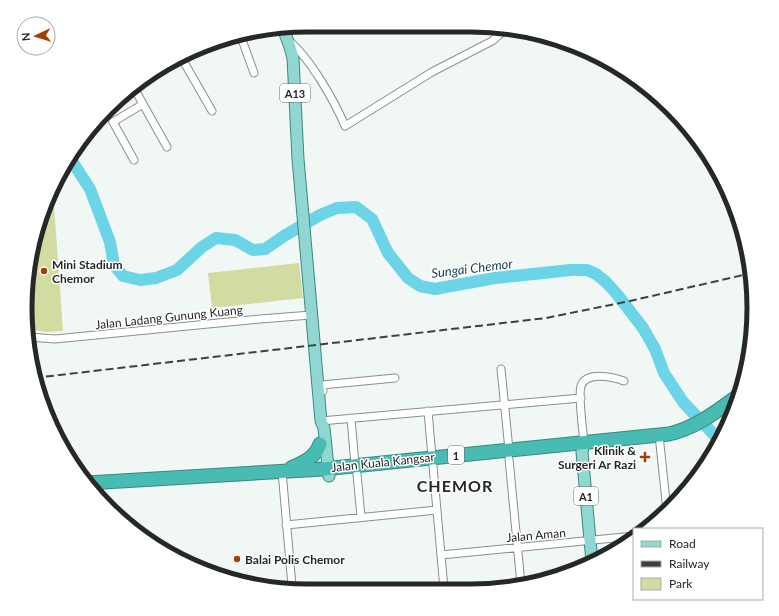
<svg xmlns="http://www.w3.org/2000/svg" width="779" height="616" font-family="Lato,sans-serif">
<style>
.green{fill:#d2dca2}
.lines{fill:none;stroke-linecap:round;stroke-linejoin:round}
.river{stroke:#6cd4e7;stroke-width:12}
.street-casing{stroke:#8b908d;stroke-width:9}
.primary-casing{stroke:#3c8881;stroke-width:13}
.highway-casing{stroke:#3c8881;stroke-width:15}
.street{stroke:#fff;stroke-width:7}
.primary{stroke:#91d7d1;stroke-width:11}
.highway{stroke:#48bcb2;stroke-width:13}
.rail{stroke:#3e413f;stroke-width:2;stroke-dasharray:8 4;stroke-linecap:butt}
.poi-dot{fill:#a24100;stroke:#fff;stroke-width:1.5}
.labels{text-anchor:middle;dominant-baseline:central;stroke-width:3;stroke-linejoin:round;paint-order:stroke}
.shield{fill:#fff;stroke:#676868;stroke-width:1}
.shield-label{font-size:11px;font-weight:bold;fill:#262827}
.poi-label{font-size:12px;font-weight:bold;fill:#262827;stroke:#fff;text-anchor:start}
.street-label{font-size:12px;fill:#262827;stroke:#fff}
.water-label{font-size:13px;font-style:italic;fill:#18474f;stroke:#fff}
.district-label{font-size:16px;font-weight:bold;letter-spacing:1px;fill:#262827;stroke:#fff}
.rim{fill:none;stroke:#262827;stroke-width:5}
</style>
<rect width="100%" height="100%" fill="#f1f7f4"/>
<path class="green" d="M53 191 63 331 46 332 28 329 25 308 35 235Z
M299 263 303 298 212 308 208 273Z"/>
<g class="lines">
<path class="river" d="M70 158 90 189 110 242 114 265 123 276 140 280 156 278 177 270 202 247 216 238 235 240 253 250 265 249 284 236 320 215 337 208 356 207 372 219 388 253 408 278 420 286 435 289 495 278 571 270H587L596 274 606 282 616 293 643 328 655 349 664 373 683 402 720 441"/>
<g class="street-casing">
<path id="street" d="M240 34 254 73
M288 40C310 58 334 100 345 126L432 72 492 41 506 29
M181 57 212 111
M134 88 167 147
M134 160 113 122 143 104
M29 337 55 339 249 320 311 315
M501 369 509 450
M323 391 322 385 395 378
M428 411 432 457
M351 418 355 465
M321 421 581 398
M659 435 667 511
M584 443C583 431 578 396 581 386 586 371 613 377 624 381
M509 459 521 584
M433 466 444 589
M282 471 292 586
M357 474 361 517
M99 482 100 499
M286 525 437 510
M441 555 634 536"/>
</g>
<g class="primary-casing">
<path id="primary" d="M283 28 290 47 293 58 298 159 321 421 324 428 329 476
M584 443 582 452 592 562"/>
</g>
<g class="highway-casing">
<path id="highway" d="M291 468C304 462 315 458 320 444
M87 483 323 469 669 434C696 428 717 411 739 395"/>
</g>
<use href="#street" class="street"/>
<use href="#primary" class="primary"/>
<use href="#highway" class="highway"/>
<path class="rail" d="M34 378 546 318 630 301 752 273"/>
</g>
<g class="poi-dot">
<circle cx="44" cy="271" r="4"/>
<path d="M643 451h4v4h4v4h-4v4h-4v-4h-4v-4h4z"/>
<circle cx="237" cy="559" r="4"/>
</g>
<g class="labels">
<g class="shield">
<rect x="280" y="84" width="30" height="18" rx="3"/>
<rect x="448" y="446" width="16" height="18" rx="3"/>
<rect x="574" y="487" width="24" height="18" rx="3"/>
</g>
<g class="shield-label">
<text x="295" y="93">A13</text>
<text x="456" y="455">1</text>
<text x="586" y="496">A1</text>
</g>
<g class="poi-label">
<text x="52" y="264">Mini Stadium<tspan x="52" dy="14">Chemor</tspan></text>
<text x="636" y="450" text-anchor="end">Klinik &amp;<tspan x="636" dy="14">Surgeri Ar Razi</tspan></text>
<text x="245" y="559">Balai Polis Chemor</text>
</g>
<g class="street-label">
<text transform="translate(169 317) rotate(-6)">Jalan Ladang Gunung Kuang</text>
<text transform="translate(383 462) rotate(-6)">Jalan Kuala Kangsar</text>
<text transform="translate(536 535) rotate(-5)">Jalan Aman</text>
</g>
<g class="water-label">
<text transform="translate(472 268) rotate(-7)">Sungai Chemor</text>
</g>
<g class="district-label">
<text x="455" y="485">CHEMOR</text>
</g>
</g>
<path d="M0 0H779V616H0ZM308 32H471A276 276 0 0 1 747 308V308A276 276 0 0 1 471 584H308A276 276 0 0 1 32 308V308A276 276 0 0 1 308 32Z" fill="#fff" fill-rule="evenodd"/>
<path class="rim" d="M308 32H471A276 276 0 0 1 747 308V308A276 276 0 0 1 471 584H308A276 276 0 0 1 32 308V308A276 276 0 0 1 308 32Z"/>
<rect x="633" y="528" width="130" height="72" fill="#ffffff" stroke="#a8a9a9"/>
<rect x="641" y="541" width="20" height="6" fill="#91d7d1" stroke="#a8a9a9"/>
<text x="669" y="548" font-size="12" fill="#262827">Road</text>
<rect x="641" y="561" width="20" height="6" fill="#3e413f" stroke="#a8a9a9"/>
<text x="669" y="568" font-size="12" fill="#262827">Railway</text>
<rect x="641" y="578" width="20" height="12" fill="#d2dca2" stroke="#a8a9a9"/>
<text x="669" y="588" font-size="12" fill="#262827">Park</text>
<g transform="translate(36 36) rotate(266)"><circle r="19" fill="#ffffff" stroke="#a8a9a9"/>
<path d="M0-3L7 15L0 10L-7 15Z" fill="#a24100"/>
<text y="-6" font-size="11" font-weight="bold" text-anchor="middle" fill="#262827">N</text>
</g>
</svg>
